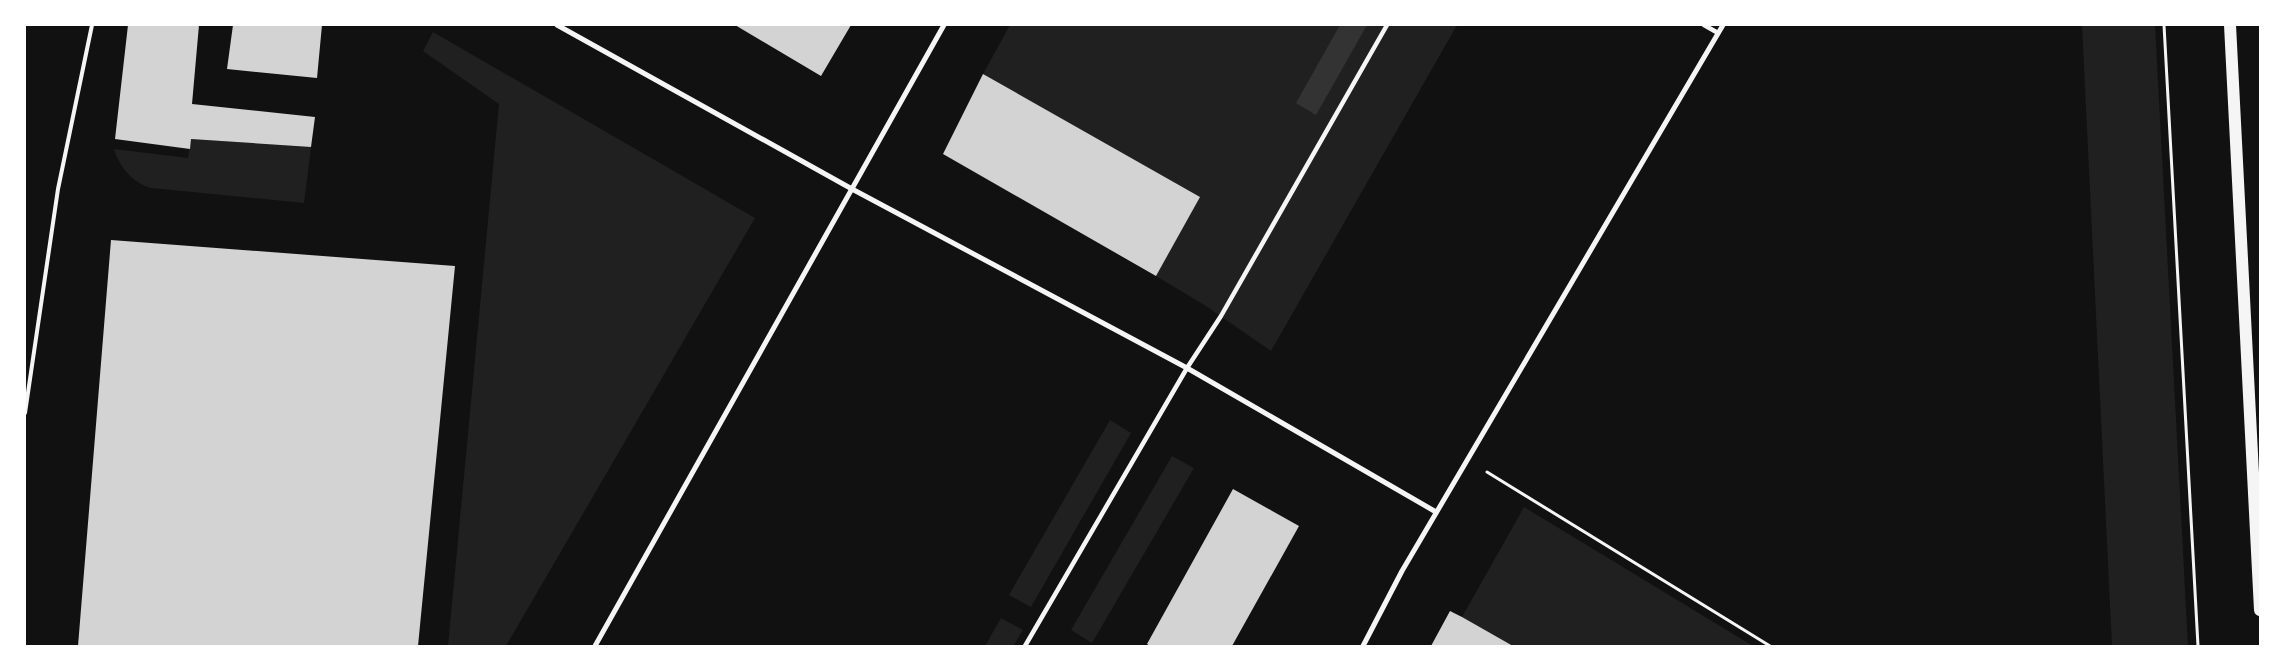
<svg xmlns="http://www.w3.org/2000/svg" width="2285" height="671" font-family="'Roboto Condensed',sans-serif">
<style>
.green{fill:#202020}
.water{fill:#333}
.building{fill:#d3d3d3}
.lines{fill:none;stroke-linecap:round;stroke-linejoin:round}
.path{stroke:#f5f5f5;stroke-width:3}
.service{stroke:#f5f5f5;stroke-width:4}
.pedestrian{stroke:#f5f5f5;stroke-width:4.5}
.minor{stroke:#f5f5f5;stroke-width:5}
.primary{stroke:#f5f5f5;stroke-width:12}
</style>
<rect width="100%" height="100%" fill="#111"/>
<path class="green" d="M1010 25H1457L1271 351 1206 306 1156 276 1199 197 983 74Z
M2082 25H2155L2188 646H2112Z
M433 32 755 218 506 646H448L499 104 423 51Z
M191 139 311 147 304 203 151 188C133 183 120 168 114 149L188 158Z
M1110 420 1131 433 1031 607 1009 595Z
M1172 456 1194 468 1092 643 1071 630Z
M1524 507 1753 646H1513L1462 617Z
M1001 618 1023 630 1013 646H985Z"/>
<path class="water" d="M1340 25H1367L1316 115 1296 103Z"/>
<path class="building" d="M128 25H199L192 104 315 117 311 147 191 139 190 149 115 139Z
M233 25H322L317 78 227 69Z
M735 25H851L821 76Z
M983 74 1200 197 1156 276 943 154Z
M111 240 455 266 418 646H78Z
M1233 489 1299 526 1232 646H1150L1147 644Z
M1450 611 1462 617 1513 646H1431Z"/>
<g class="lines">
<path class="path" d="M2164 25 2198 646
M1487 472 1770 646"/>
<path class="service" d="M25 413 58 189 92 25"/>
<path class="pedestrian" d="M1704 25 1718 33
M1025 646 1187 368 1221 316 1387 25"/>
<path class="minor" d="M557 25 852 189 1187 368 1436 512
M595 646 944 25
M1363 646 1402 571 1723 25"/>
<path class="primary" d="M2230 25 2260 610"/>
</g>
<rect width="2285" height="671" fill="none" stroke="#ffffff" stroke-width="52"/>
</svg>
